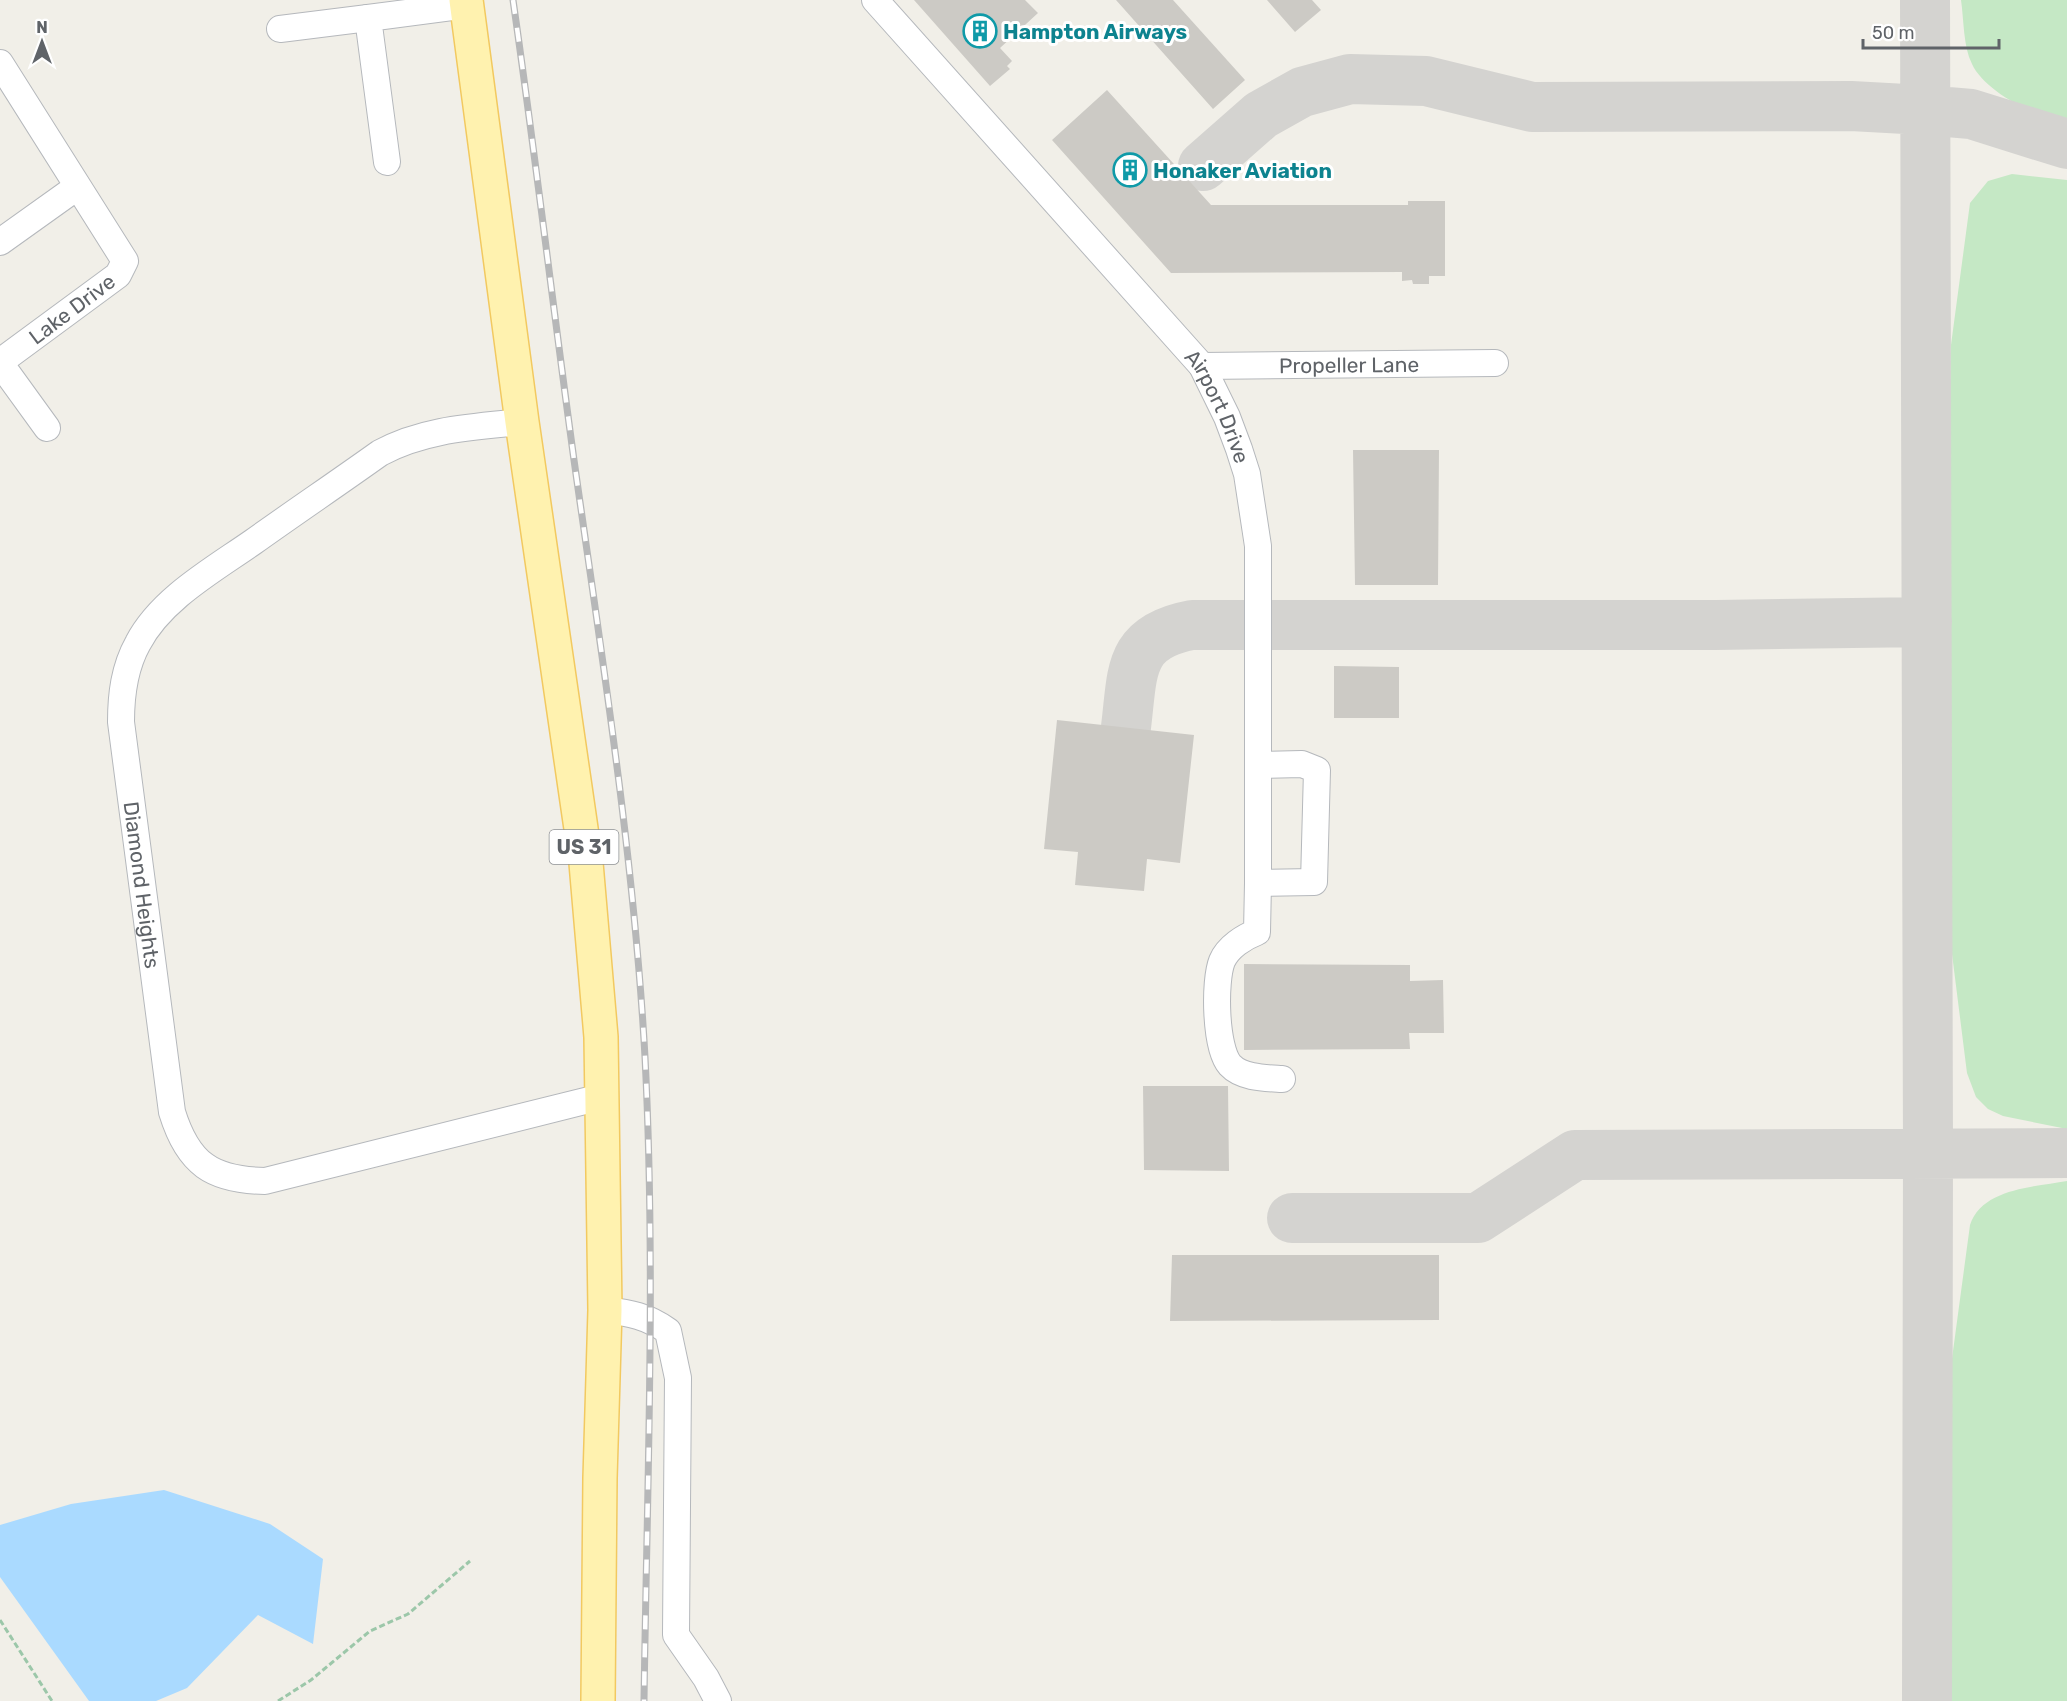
<svg xmlns="http://www.w3.org/2000/svg" width="2067" height="1701" font-family="Rubik,sans-serif">
<style>
.green{fill:#c5e8c5}
.water{fill:#aadaff}
.lines{fill:none;stroke-linecap:round;stroke-linejoin:round}
.taxiway{stroke:#d4d3d0;stroke-width:50}
.building{fill:#cccac5}
.minor-casing{stroke:#b5b8bc;stroke-width:28}
.major-casing{stroke:#f2c960;stroke-width:36}
.path{stroke:#9cc7a9;stroke-width:3;stroke-dasharray:6 3;stroke-linecap:butt}
.minor{stroke:#fff;stroke-width:26}
.major{stroke:#fff2af;stroke-width:33}
.rail-casing{stroke:#b6b7b8;stroke-width:7}
.rail{stroke:#fff;stroke-width:4.5;stroke-dasharray:14;stroke-linecap:butt}
.labels{text-anchor:middle;dominant-baseline:central;stroke-width:6;stroke-linejoin:round;paint-order:stroke}
.shield{fill:#fff;stroke:#8f9295;stroke-width:1.5}
.shield-label{font-size:20px;font-weight:bold;fill:#5f6368}
.culture-label{font-size:21px;font-weight:bold;fill:#0d838f;stroke:#fff;text-anchor:start}
.street-label{font-size:21px;fill:#5f6368;stroke:#fff}
</style>
<rect width="100%" height="100%" fill="#f1efe8"/>
<path class="green" d="M1961 0H2067V123C2038 119 1984 91 1972 64 1963 46 1964 20 1961 0Z
M2012 174 2067 180V1129L2003 1116 1988 1109 1976 1097 1967 1073 1951 946V345L1970 203 1988 181Z
M2067 1181V1701H1952L1951 1366 1970 1225C1982 1188 2035 1187 2067 1181Z"/>
<path class="water" d="M164 1490 270 1524 323 1559 313 1644 258 1615 187 1688 156 1701H89L0 1577V1525L71 1504Z"/>
<g class="lines">
<path class="taxiway" d="M1925 0 1928 1155 1927 1701
M1203 166 1261 115 1302 92 1350 79 1426 81 1532 107 1851 106 1924 110 1971 114 2067 144
M1126 727C1133 672 1127 637 1192 625H1716L1927 622
M1292 1218H1478L1575 1155 2067 1153"/>
</g>
<path class="building" d="M914 0H1025L1038 13 1000 48 1012 61 1007 66 1010 69 990 86Z
M1116 0H1173L1245 80 1213 109Z
M1267 0H1312L1321 10 1295 32Z
M1107 90 1211 205H1408V201H1445V276H1429V284H1413L1412 280 1402 281V272L1171 273 1052 140Z
M1353 450H1439L1438 585H1355Z
M1334 666 1399 667V718H1334Z
M1057 720 1194 735 1180 863 1147 859 1144 891 1075 885 1078 852 1044 849Z
M1244 964 1410 965V981L1443 980 1444 1033H1409L1410 1049 1244 1050Z
M1143 1086H1228L1229 1171 1144 1170Z
M1172 1255H1439V1320L1170 1321Z"/>
<g class="lines">
<g class="minor-casing">
<g id="minor">
<path id="s1" d="M875 0 1202 366 1227 417 1239 449 1247 474 1258 546V883L1257 932C1244 937 1228 947 1222 961 1214 981 1215 1048 1230 1065 1242 1078 1265 1078 1282 1079"/>
<path d="M280 29 368 18"/>
<path d="M0 63 125 261 118 275 0 362"/>
<path d="M387 162 368 18 467 5"/>
<path d="M0 242 77 187"/>
<path d="M0 363 47 428"/>
<path id="s2" d="M1202 366 1495 363"/>
<path id="s3" d="M522 422C473 427 424 429 380 453 338 483 295 512 253 542 213 570 161 599 138 643 124 668 121 695 121 722L172 1112C188 1164 212 1180 265 1181L601 1097"/>
<path d="M1258 883 1314 882 1317 770 1302 764 1260 765"/>
<path d="M605 1310C630 1313 647 1316 668 1331L678 1378 676 1635 706 1678 718 1701"/>
</g>
</g>
<g class="major-casing">
<path id="major" d="M466 0 522 422 586 863 601 1037 605 1310 600 1478 598 1701"/>
</g>
<path class="path" d="M0 1620 52 1701
M278 1701 311 1680 370 1631 408 1614 470 1561"/>
<use href="#minor" class="minor"/>
<use href="#major" class="major"/>
<g class="rail-casing">
<path id="rail" d="M513 0C535 153 553 307 574 460 602 658 634 857 645 1057 656 1272 647 1486 644 1701"/>
</g>
<use href="#rail" class="rail"/>
</g>
<defs>
<g id="building-ring" transform="scale(1.725)"><circle r="9.5" fill="#fff" stroke="#0f9aa8" stroke-width="1.5"/><path d="M-4-6H4V6H1V3H-1V6H-4ZM-2.5-4.3h1.7v1.8h-1.7ZM.8-4.3h1.7v1.8H.8ZM-2.5-1h1.7V.8h-1.7ZM.8-1h1.7V.8H.8Z" fill="#0f9aa8"/></g>
</defs>
<g fill-rule="evenodd">
<use href="#building-ring" x="980" y="31"/>
<use href="#building-ring" x="1130" y="170"/>
</g>
<g class="labels">
<rect class="shield" x="549.5" y="830" width="69" height="34" rx="4.5"/>
<g class="shield-label">
<text x="584" y="847">US 31</text>
</g>
<g class="culture-label">
<text x="1003" y="31">Hampton Airways</text>
<text x="1153" y="170">Honaker Aviation</text>
</g>
<g class="street-label">
<text transform="translate(72 309) rotate(-37)">Lake Drive</text>
<text stroke="none"><textPath href="#s2" startOffset="147">Propeller Lane</textPath></text>
<text stroke="none"><textPath href="#s1" startOffset="534">Airport Drive</textPath></text>
<text stroke="none"><textPath href="#s3" startOffset="702">Diamond Heights</textPath></text>
</g>
</g>
<g transform="translate(42 42)" stroke="#ffffff" stroke-width="4.5" paint-order="stroke">
<path d="M0-4.5L10 22L0 15L-10 22Z" fill="#5f6368"/>
<text y="-9" font-size="16" font-weight="bold" text-anchor="middle" fill="#5f6368">N</text>
</g>
<path d="M1863 39v9h136v-9" fill="none" stroke="#5f6368" stroke-width="3"/>
<text x="1872" y="39" font-size="18" fill="#5f6368" stroke="#ffffff" stroke-width="4.5" paint-order="stroke">50 m</text>
</svg>
